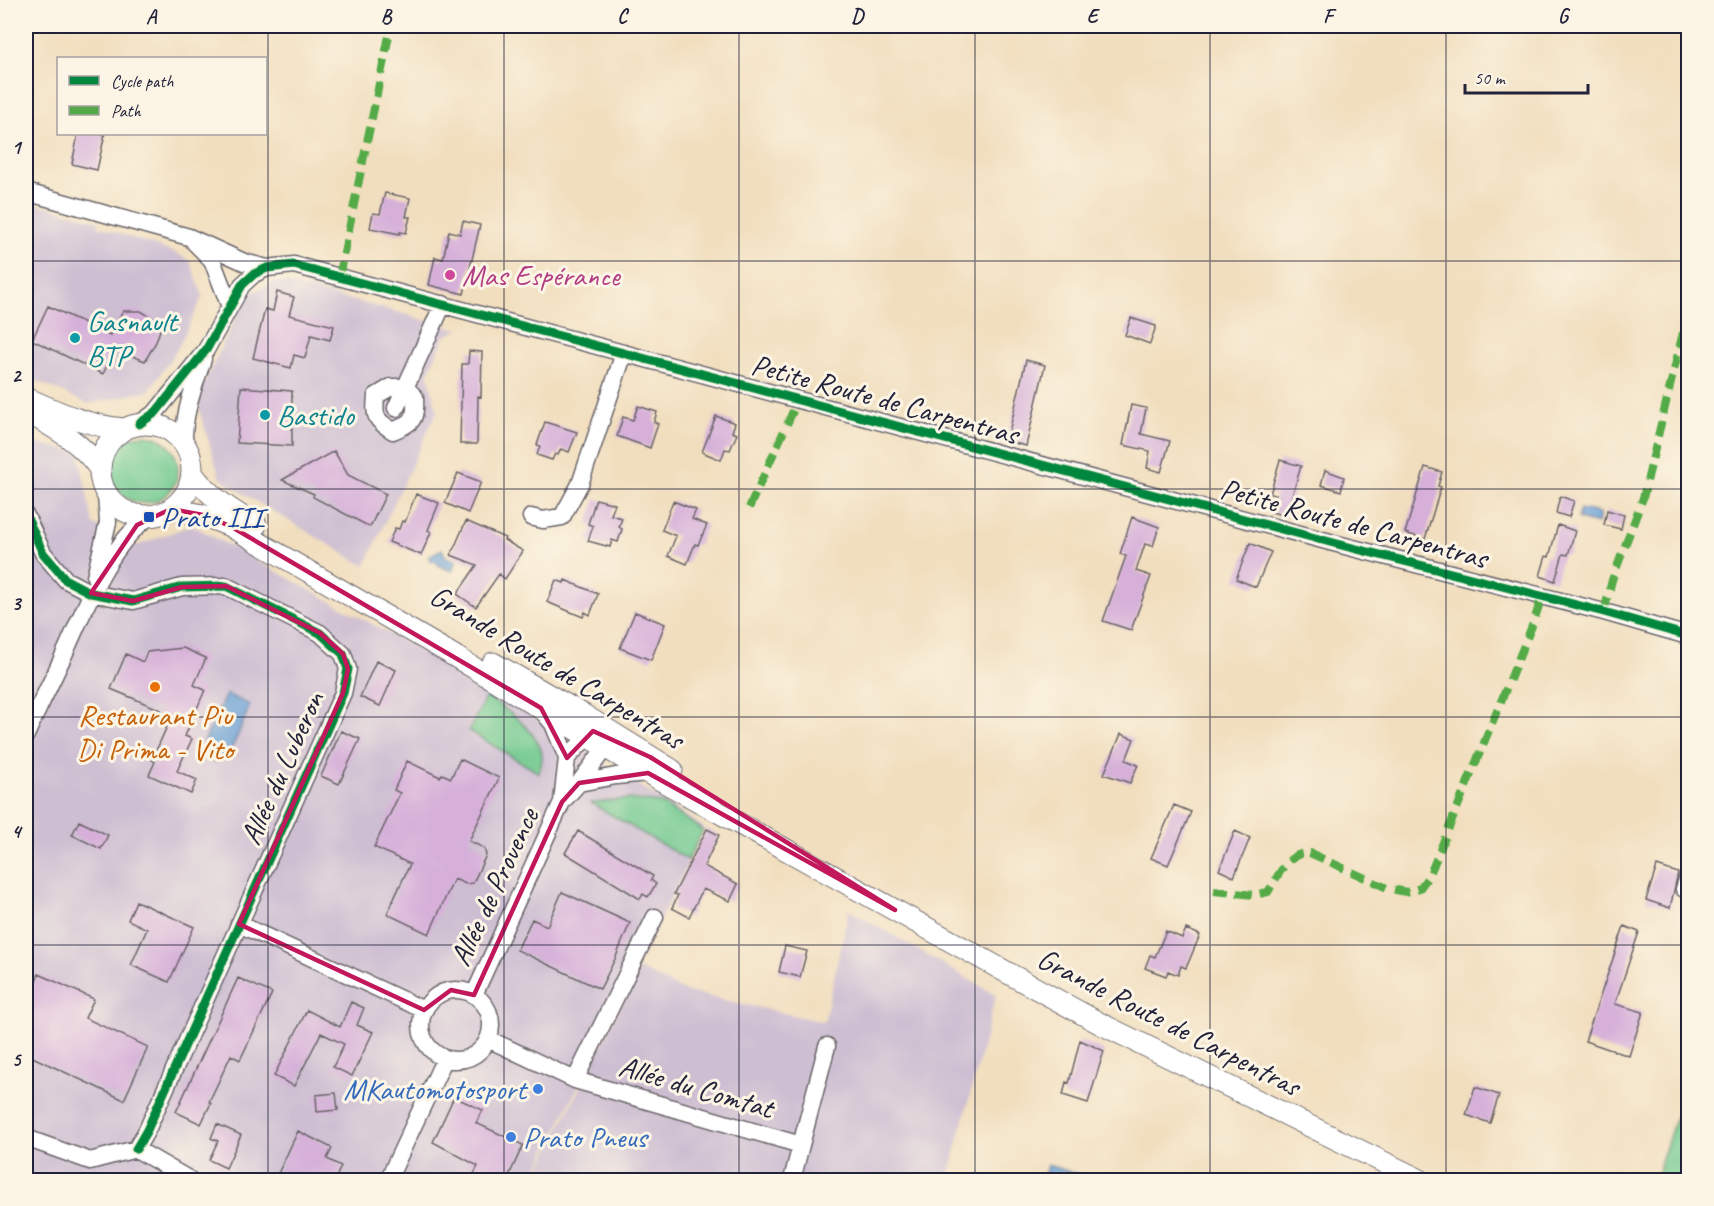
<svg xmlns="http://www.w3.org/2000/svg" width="1714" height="1206" font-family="Caveat,sans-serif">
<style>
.industrial{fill:#cdbed2}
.green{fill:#71c98f;stroke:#4a7665;stroke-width:1.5}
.water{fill:#669ed4;stroke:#446088;stroke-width:1.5}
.building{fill:#d6b0d9}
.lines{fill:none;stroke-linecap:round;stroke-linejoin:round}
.minor-casing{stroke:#6a6469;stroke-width:19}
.major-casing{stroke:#6a6469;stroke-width:23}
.minor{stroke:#fff;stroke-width:16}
.major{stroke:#fff;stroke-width:21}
.quiet{stroke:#53aa46;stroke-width:8;stroke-dasharray:15 8;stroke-linecap:butt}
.cycleway-casing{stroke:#fcf5e5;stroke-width:13}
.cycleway{stroke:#00873e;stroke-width:9}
.marked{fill:none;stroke:#c2185b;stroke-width:4.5;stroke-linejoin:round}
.grid{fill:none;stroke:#22223b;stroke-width:1.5;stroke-opacity:0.55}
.hotel-dot{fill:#d1479c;stroke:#fcf5e5;stroke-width:2}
.culture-dot{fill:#0f9aa8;stroke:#fcf5e5;stroke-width:2}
.transit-dot{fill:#1a4fb4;stroke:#fcf5e5;stroke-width:2}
.food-dot{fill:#e8710a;stroke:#fcf5e5;stroke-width:2}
.shop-dot{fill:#3f7fe0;stroke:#fcf5e5;stroke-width:2}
.labels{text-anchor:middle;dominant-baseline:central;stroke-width:6;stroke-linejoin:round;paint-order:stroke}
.hotel-label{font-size:30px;fill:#b23c85;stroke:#fcf5e5;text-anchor:start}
.culture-label{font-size:30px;fill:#0d838f;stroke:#fcf5e5;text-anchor:start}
.street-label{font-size:30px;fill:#22223b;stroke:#fcf5e5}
.transit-label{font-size:30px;fill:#164399;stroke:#fcf5e5;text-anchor:start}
.food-label{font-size:30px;fill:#c56008;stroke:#fcf5e5}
.shop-label{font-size:30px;fill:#366cbe;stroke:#fcf5e5;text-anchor:end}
.neatline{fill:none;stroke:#22223b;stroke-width:2}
.grid-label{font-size:20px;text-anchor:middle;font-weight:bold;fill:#22223b}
</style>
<rect width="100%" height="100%" fill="#fcf5e5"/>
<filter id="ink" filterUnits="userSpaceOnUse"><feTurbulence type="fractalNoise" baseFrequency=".0167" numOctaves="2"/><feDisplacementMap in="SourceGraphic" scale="12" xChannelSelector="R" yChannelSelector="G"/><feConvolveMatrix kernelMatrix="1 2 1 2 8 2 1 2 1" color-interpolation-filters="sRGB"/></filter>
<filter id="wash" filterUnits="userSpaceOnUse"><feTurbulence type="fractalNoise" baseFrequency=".008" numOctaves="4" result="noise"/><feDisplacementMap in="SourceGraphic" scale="24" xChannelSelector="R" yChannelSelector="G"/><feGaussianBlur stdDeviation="1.35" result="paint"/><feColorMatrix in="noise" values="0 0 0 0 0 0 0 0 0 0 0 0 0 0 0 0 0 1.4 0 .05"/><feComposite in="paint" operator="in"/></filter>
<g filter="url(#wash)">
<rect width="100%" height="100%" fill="#f1debe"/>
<path class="industrial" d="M26 201 99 221 98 226 176 253 190 261 203 296 178 348 149 391 88 404 26 376Z
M277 281 401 313 446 327 460 329 445 336 428 373 437 411 365 566 239 491 220 478 196 400 247 295Z
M26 441 79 453 93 524 133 547 192 525 483 685 705 828 532 1180H26Z
M849 910 996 995 948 1180H534L639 969 684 991 824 1022Z"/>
<path class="green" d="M110 469a34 34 0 1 1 68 0a34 34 0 1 1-68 0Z
M486 696C504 708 538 730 542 754 543 760 540 768 539 773L469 731Z
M629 799 661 803 703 830 688 860 591 803Z
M1688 1080V1180H1655Z"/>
<path class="water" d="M1580 509 1600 513 1598 524 1578 519Z
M442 549 446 557 456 561 452 571 439 566 436 561 432 562 429 556Z
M226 694 250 705C242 722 225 786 202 752L203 745Z
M1047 1165 1086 1176 1085 1180H1043Z"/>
<g id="blocks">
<path class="building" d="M78 134H105L97 170 72 164Z
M385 193 410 198 406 217H410L406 233 400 232V234L370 228 373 213 380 214Z
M463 221 480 225 464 294 429 285 435 257 443 259 449 231 460 234Z
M277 292 294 297 289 315 334 326 330 340 311 335 305 358 294 355 291 368 253 358 265 309 273 311Z
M48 306 110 335 123 311H141L162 324 156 342 145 361 115 349 103 374 32 340Z
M1131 318 1156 326 1150 344 1125 335Z
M469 351 482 352 481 397 478 396 477 444H460L462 364H468Z
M1026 360 1045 365 1026 446 1007 441Z
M241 387 292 391V446L237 443Z
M1131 405 1146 408 1141 434 1170 441 1161 472 1147 468 1150 451 1123 445Z
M638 406 657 412 654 422 658 424 650 448 617 436 623 417 633 420Z
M716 416 735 423 732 432 737 434 730 450 725 449 721 460 702 452Z
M545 422 577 432 569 452 561 449 558 455 555 454 552 460 537 455 540 446 537 445Z
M334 451 348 475 386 494 370 527 313 497 314 494 282 480Z
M1280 460 1301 466 1286 516 1271 512 1276 495 1270 494Z
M1425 467 1442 472 1438 486 1441 487 1425 539 1405 533Z
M1325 470 1344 477 1341 491 1321 485Z
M458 473 481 482 468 513 445 503Z
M416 494 439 503 428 530 431 532 421 555 389 542 395 528 399 529 402 521 405 522Z
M1560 496 1574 501 1569 517 1556 513Z
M596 499 615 504 611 515 622 518 619 527 622 529 618 542 612 540 610 547 588 541 593 526 588 524Z
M673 501 696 510 692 519 707 525 698 545 695 544 687 564 668 556 676 536 662 530Z
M1607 510 1624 515 1621 529 1604 525Z
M1132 517 1159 527 1153 546 1145 544 1136 571 1151 576 1131 630 1103 621 1126 556 1120 554Z
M466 521 505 538 504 540 523 551 505 579 499 574 476 607 457 594 477 565 451 555Z
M1558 525 1575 531 1568 555 1563 554 1555 581 1540 576 1546 556 1549 557Z
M1250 543 1271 552 1256 587 1236 579Z
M556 580 564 583 565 580 598 594 590 615 585 612 583 617 547 602Z
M635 612 665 624 651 660 620 648Z
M183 648 206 658 194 685 205 690 185 736 192 739 177 771 197 780 191 794 149 775 155 762 152 760 168 724 157 719 161 710 111 689 126 654 143 662 147 652Z
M376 661 396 670 380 706 360 697Z
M341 731 360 739 339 784 321 776Z
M1121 734 1134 739 1126 760 1138 765 1130 783 1104 774Z
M460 759 499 778 469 841 484 848 486 855 473 883 466 884 454 879 429 934 387 914 410 864 374 847 400 793 394 790 407 761 440 777 442 774 451 778Z
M1174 805 1191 812 1168 865 1151 858Z
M79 821 108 835 101 849 72 835Z
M707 829 719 835 704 866 738 884 730 901 703 889 689 917 672 908 678 895 674 894Z
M578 831 653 876 651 880 656 884 648 897 643 894 640 899 565 853Z
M1235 831 1250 838 1234 877 1219 870Z
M1657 866 1678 873 1670 908 1646 900Z
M562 892 630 923 615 959 600 989 517 950 532 919 547 926Z
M136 901 194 927 169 982 131 965 147 929 128 920Z
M1624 926 1639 932 1615 1004 1643 1012 1629 1056 1585 1041Z
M1186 929 1200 935 1186 968 1181 966 1178 975 1168 971 1166 976 1145 968 1150 955 1155 957 1166 931 1182 938Z
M785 946 807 951 800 977 779 972Z
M39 974 94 999 85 1018 148 1047 124 1100 26 1054V1039L30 1028 26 1026V1003Z
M238 978 272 993 240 1060 231 1055 209 1102 211 1103 201 1124 176 1112Z
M351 1002 364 1008 357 1025 373 1032 352 1076 333 1067 344 1044 321 1033 294 1086 274 1076 307 1010 340 1027Z
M1080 1040 1104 1051 1088 1103 1063 1095 1066 1082 1069 1083Z
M1475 1087 1499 1095 1490 1123 1466 1115Z
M336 1093 338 1110 317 1112 316 1095Z
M454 1097 483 1110 476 1123 523 1145 507 1180H471L478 1166 433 1142Z
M217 1124 241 1135 226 1168 209 1160 218 1141 211 1138Z
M298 1131 332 1148 327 1159 341 1166 335 1180H275Z"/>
</g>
</g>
<g filter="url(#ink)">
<use href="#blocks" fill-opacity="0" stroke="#6a6469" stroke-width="1.5"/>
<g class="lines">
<g class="minor-casing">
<path id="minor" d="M26 192 189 237 244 262 267 268
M194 242 212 260 230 307
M391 387H405L415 397C416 420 414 422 393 431 375 419 374 418 376 396Z
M396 408 443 304
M139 424 156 412 206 350 242 285 254 274 267 268 294 265 1345 546 1604 612 1688 636
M184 443C183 414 194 387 203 359
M26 516 43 553 66 580 91 593 133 601 182 587 226 586 320 633 343 654 348 669 343 693 147 1130 136 1149
M531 517 543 520 562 517 580 484 624 353
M95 577 108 522 106 496
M543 712 553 724 567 758
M26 735C39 706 54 677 67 648 86 606 110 543 149 517
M579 783 616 776 648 773
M562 802 567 758 588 736 592 733H598
M1684 889 1688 877
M239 924 424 1010
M421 1025a35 35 0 1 1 70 0a35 35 0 1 1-70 0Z
M474 995 562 802 579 783 602 752 604 746 599 736
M488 1039 575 1080 655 917
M575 1080 801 1145 792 1180
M26 1138 90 1161 136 1149 190 1180
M801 1145 827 1046
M388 1180 445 1058"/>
</g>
<g class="major-casing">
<path id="major" d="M26 398C60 413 85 425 123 429
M29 413C55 428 81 442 99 468
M100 470a46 46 0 1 1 92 0a46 46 0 1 1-92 0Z
M192 473C208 496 232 511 256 525
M171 509 203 515 230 526 446 651 648 773 1017 978 1101 1024 1420 1180
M493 663 582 714 672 770"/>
</g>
<use href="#minor" class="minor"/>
<use href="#major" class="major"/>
<path class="quiet" d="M339 277 391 26
M749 508 798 400
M1604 612 1612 580 1643 498 1688 312
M1214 891 1254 895 1268 892C1279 875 1287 852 1310 853L1387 888 1406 892 1420 888 1430 874 1534 621 1542 596"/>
<g class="cycleway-casing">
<path id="cycleway" d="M139 424 156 412 206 350 242 285 254 274 267 268 294 265 1345 546 1604 612 1688 636
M26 516 43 553 66 580 91 593 133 601 182 587 226 586 320 633 343 654 348 669 343 693 147 1130 136 1149"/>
</g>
<use href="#cycleway" class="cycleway"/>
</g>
</g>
<path class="marked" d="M171 509 203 515 230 526 541 708 567 758 593 731 650 757 895 910 648 773 579 783 562 802 474 995 451 990 424 1010 239 924 343 693 348 669 343 654 320 633 226 586 182 587 133 601 91 593 137 525Z"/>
<path class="grid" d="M268 26V1180M504 26V1180M739 26V1180M975 26V1180M1210 26V1180M1446 26V1180M26 261H1688M26 489H1688M26 717H1688M26 945H1688"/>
<circle class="hotel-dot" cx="450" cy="275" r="6"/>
<g class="culture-dot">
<circle cx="75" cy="338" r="6"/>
<circle cx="265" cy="415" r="6"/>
</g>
<rect class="transit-dot" x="143" y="511" width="12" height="12" rx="3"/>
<circle class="food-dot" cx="155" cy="687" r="6"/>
<g class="shop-dot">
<circle cx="538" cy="1089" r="6"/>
<circle cx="511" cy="1137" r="6"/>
</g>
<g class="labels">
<g class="hotel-label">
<text x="462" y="275">Mas Espérance</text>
</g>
<g class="culture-label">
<text x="87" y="321">Gasnault<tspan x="87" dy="34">BTP</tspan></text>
<text x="277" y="415">Bastido</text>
</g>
<g class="street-label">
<text transform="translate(885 399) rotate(15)">Petite Route de Carpentras</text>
<text transform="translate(1354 523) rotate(15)">Petite Route de Carpentras</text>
<text transform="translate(557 667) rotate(31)">Grande Route de Carpentras</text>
<text transform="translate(282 768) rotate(-66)">Allée du Luberon</text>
<text transform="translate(494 887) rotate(-65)">Allée de Provence</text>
<text transform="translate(1169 1022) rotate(27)">Grande Route de Carpentras</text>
<text transform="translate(696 1087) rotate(16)">Allée du Comtat</text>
</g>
<g class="transit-label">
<text x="161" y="517">Prato III</text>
</g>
<g class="food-label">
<text x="155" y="715">Restaurant Piu<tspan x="155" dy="34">Di Prima - Vito</tspan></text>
</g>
<g class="shop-label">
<text x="526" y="1089">MKautomotosport</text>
<text x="523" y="1137" text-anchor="start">Prato Pneus</text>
</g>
</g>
<rect width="1714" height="1206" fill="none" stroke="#fcf5e5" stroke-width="66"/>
<rect x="57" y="57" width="210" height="78" fill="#fcf5e5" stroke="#a5a1a1" stroke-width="1.5"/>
<rect x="69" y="76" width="30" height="9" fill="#00873e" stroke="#a5a1a1" stroke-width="1.5"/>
<text x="111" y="87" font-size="18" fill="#22223b">Cycle path</text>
<rect x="69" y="106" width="30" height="9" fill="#53aa46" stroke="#a5a1a1" stroke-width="1.5"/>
<text x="111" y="117" font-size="18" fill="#22223b">Path</text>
<path d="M1465 84v9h123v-9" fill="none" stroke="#22223b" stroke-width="3"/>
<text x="1474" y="84" font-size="18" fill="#22223b" stroke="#fcf5e5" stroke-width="4.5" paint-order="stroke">50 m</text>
<rect x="33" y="33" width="1648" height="1140" class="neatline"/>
<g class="grid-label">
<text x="151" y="23">A</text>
<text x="386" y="23">B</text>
<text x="622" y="23">C</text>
<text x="857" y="23">D</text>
<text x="1092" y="23">E</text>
<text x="1328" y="23">F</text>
<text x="1563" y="23">G</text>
<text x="16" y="154">1</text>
<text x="16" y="382">2</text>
<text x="16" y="610">3</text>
<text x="16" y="838">4</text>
<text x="16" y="1066">5</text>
</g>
</svg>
